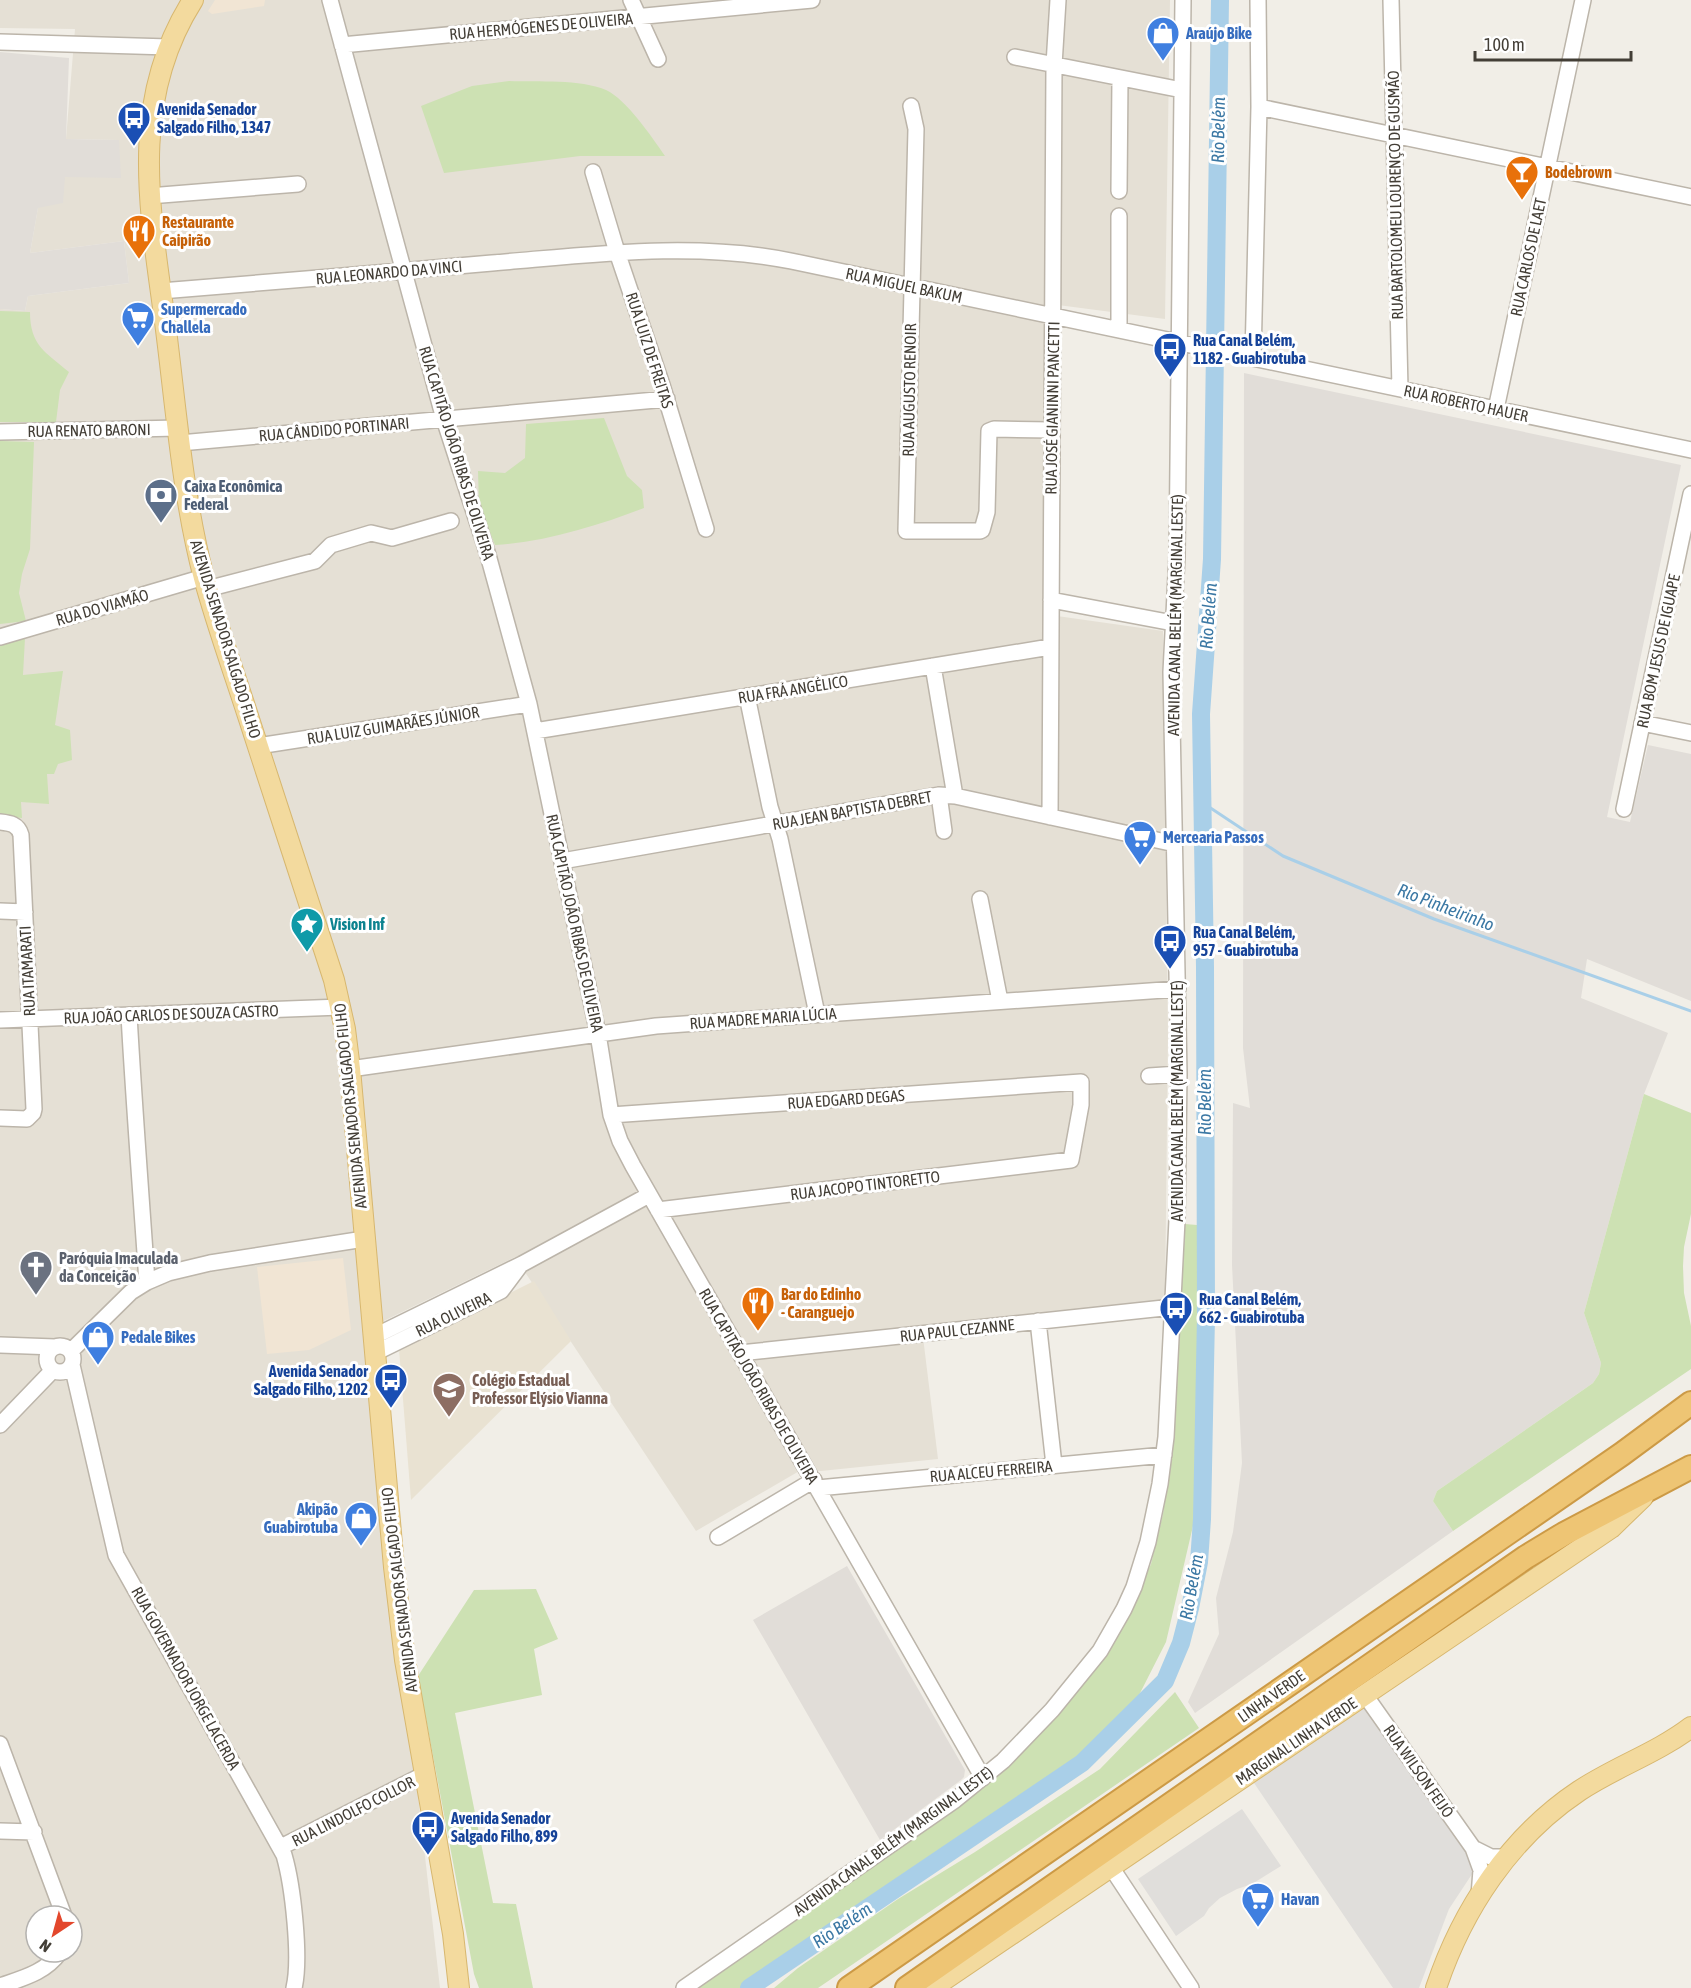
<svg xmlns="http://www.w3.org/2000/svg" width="1691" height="1988" font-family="'Asap Condensed',sans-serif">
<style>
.residential{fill:#e5e0d5;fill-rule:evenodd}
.commercial{fill:#f1e5d4}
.industrial{fill:#e1ddd8}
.education{fill:#e9e2d2}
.green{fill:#cde1b3}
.parking{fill:#e0dedb}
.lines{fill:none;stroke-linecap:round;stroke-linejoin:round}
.stream{stroke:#a9cfe8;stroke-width:3}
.river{stroke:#a9cfe8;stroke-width:18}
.minor-casing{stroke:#bcb5aa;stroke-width:18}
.major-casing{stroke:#d7b76f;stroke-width:22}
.highway-casing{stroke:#cc9a46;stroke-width:26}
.minor{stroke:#fff;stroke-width:15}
.major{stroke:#f3da9e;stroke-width:20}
.highway{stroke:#eec574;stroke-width:22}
.labels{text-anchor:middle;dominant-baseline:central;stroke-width:6;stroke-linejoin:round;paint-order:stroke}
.street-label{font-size:16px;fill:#433e36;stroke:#fff}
.shop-label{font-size:16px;font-weight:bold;fill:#366cbe;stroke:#fff;text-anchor:start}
.transit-label{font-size:16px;font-weight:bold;fill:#164399;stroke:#fff;text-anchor:start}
.food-label{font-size:16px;font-weight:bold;fill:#c56008;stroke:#fff;text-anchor:start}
.service-label{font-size:16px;font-weight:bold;fill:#4e5e75;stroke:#fff;text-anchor:start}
.culture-label{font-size:16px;font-weight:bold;fill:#0d838f;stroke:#fff;text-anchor:start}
.worship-label{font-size:16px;font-weight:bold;fill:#5b616d;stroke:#fff;text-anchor:start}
.education-label{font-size:16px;font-weight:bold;fill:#785e54;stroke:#fff;text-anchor:start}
.water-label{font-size:18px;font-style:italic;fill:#3b78a4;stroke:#fff}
</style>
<rect width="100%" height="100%" fill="#f1eee7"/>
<path class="residential" d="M0 0H1170L1165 319 1058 305 1057 616 1163 631 1168 1035 1165 1301 922 1329 938 1459 821 1471 801 1470 696 1531 515 1257 365 1330 440 1988H0V309L25 311 28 296 129 283 124 241 30 253 38 208 65 177 118 140 66 139 75 29 0 28ZM36 1916H72V1952H36Z"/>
<path class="commercial" d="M215 0H265L264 6 212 14 208 11Z
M343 1258 351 1330 309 1350 267 1354 257 1267Z"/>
<path class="industrial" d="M0 52 69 58 66 139 119 140 121 178 65 177 63 203 38 208 30 253 124 241 129 283 28 296 25 311 0 309Z
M1244 373 1681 465 1607 817 1630 822 1648 745 1691 754V1001L1587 959 1581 998 1668 1033 1644 1094 1584 1313 1601 1363 1599 1374 1593 1383 1437 1491 1433 1501 1453 1531 1195 1713 1188 1702 1219 1634 1216 1598 1233 1532 1242 1463 1232 1265 1233 1103 1250 1108 1243 1048Z
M847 1566 965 1770 964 1777 961 1780 880 1840 753 1620Z"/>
<path class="education" d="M534 1281 571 1341 411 1500 399 1349Z"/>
<path class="green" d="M509 81C538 82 580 79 606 90 626 99 652 137 665 156H580L444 173 421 106 472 86Z
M0 311 30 312C30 345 45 352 69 372L60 390 56 422H0Z
M604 418 627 476 642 490 644 508C597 526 545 542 495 545L479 505 478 471 505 473 525 458 526 424Z
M0 441 34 442 30 549 22 574 19 593 26 621 0 624Z
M25 638 23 675 63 671 55 725 70 730 72 760 58 764 54 774H47L49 804 21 802 22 818 0 816V646Z
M1644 1094 1691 1113V1214L1684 1247 1683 1266 1684 1293 1691 1326V1369L1453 1531 1433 1501 1437 1491 1583 1390 1593 1383 1599 1374 1601 1363 1584 1313Z
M1185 1224 1197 1225 1198 1417 1196 1513 1166 1642 1137 1699 1079 1758 741 1988H697L970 1797 1010 1764 1133 1604 1151 1564 1163 1514 1172 1447Z
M536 1589 558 1639 534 1649 542 1695 455 1713 493 1903 516 1904 533 1988H479L474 1974 418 1676 474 1590Z
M1175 1692 1199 1728 818 1988H774L798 1968 898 1899 975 1852 1100 1769Z"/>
<path class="parking" d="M1367 1705 1478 1865 1449 1909 1419 1988H1393L1254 1783Z
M1242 1809 1281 1866 1252 1884 1237 1889 1220 1898 1209 1908 1204 1916 1176 1936 1138 1879Z"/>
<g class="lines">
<path class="stream" d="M1203 803 1283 856 1434 919 1691 1011"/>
<path class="river" d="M749 1988 1082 1763 1165 1681 1181 1643 1190 1608 1199 1562 1202 1519 1206 1316 1205 967 1201 714 1212 559 1220 0"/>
<g class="minor-casing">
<path id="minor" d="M330 0 444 419 488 555 529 704 598 1034 611 1115 620 1141 633 1166 983 1778
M631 0 658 59
M1391 0 1400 389
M0 42 169 47
M342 45 812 0
M1015 57 1182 90
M911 106 916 129 906 531H980L982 530 987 512 989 431 994 429 1052 430
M1259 107 1691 197
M593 172 617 252 662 385 706 529
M1119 191 1120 78
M149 196 298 184
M161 291C271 282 382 273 492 263 590 255 693 241 791 261L1691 450
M1119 330V216
M1253 358 1259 107 1258 0
M1496 409 1583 0
M0 432 178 428
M180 443 667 399
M207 589 315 561 331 545 371 533 392 538 451 521
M1051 600 1173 623
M0 637 204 577
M933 666 955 796
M747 696 770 807 780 839 817 1014
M1642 723 1691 733
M535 731 1050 647
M258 746 529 704
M939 795 944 831
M1624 809 1691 494
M1050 817 1054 65 1058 0
M0 822C10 823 18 824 21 835L34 1109 33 1113 27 1119 0 1118
M562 861 939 795 955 796 1175 844
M980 899 1000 1001
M0 911 25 912
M129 1015C134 1105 141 1193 147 1282
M0 1020 341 1007
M350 1069 656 1026 1178 989
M1149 1076 1179 1074
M611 1115 1081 1082V1105L1071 1160 658 1210
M1038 1321 1054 1465
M373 1337 522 1264 649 1195
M0 1345 55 1347
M47 1359a13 13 0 1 1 26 0a13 13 0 1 1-26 0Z
M71 1351 131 1292 147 1282 168 1273 210 1263 364 1239
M375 1353 501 1291 519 1267
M740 1353 1173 1307
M72 1365 116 1555 284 1855C293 1886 301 1958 294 1988
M0 1425 53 1370
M818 1488 1164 1455
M718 1537 814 1480
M1365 1695 1473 1848 1481 1870 1479 1896
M0 1744 64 1916
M0 1831 34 1832
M281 1847 425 1774
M1473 1848 1491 1857H1507
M1111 1867 1191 1988
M0 1986C23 1978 45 1973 60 1952
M684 1988 955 1800 1003 1761 1052 1710 1100 1651 1124 1609 1134 1587 1148 1542 1160 1484 1166 1437 1177 1220 1179 1074 1171 672 1177 556 1183 0"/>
</g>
<g class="major-casing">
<path id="major" d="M193 0C128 102 150 210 165 322 176 407 182 494 204 578 217 626 234 672 249 719 277 806 306 893 334 980L345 1029 350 1069 394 1567 405 1660 453 1934 459 1988
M932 1988 1611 1528 1643 1497
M1436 1988C1462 1910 1510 1837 1579 1791 1615 1767 1657 1753 1691 1727"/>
</g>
<g class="highway-casing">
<path id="highway" d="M849 1988 1622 1454 1691 1403
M907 1988 1526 1557 1564 1534 1691 1467"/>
</g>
<use href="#minor" class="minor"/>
<use href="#major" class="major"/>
<use href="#highway" class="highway"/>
</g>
<defs>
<g id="shop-pin" transform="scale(1.725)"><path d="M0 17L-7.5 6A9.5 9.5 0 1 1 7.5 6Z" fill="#3f7fe0" stroke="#fff"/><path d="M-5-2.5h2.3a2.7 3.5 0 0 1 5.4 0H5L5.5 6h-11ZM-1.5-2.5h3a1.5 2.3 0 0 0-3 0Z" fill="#fff"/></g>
<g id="bus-pin" transform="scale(1.725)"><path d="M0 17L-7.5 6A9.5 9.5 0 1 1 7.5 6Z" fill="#1a4fb4" stroke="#fff"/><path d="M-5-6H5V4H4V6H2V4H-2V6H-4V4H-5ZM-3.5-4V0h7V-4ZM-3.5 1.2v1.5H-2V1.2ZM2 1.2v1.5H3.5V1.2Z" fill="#fff"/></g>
<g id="bar-pin" transform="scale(1.725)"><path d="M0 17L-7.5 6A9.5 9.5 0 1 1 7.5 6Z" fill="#e8710a" stroke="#fff"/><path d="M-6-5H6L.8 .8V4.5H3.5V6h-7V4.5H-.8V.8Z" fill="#fff"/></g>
<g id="restaurant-pin" transform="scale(1.725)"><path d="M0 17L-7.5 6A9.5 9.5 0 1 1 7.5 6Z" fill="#e8710a" stroke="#fff"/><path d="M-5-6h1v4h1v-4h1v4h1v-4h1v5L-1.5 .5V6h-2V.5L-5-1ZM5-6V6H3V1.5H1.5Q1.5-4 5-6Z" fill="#fff"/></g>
<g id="supermarket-pin" transform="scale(1.725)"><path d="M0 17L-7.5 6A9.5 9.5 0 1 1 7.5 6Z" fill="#3f7fe0" stroke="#fff"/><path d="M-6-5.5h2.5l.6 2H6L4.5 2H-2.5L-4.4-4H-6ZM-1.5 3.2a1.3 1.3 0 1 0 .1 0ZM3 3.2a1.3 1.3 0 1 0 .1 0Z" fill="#fff"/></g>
<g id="bank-pin" transform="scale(1.725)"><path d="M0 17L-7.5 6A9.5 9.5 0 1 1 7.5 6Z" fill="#5c6f8a" stroke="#fff"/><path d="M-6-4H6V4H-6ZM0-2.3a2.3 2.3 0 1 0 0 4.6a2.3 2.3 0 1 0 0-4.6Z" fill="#fff"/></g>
<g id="sight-pin" transform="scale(1.725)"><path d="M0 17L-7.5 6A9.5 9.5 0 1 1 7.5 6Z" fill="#0f9aa8" stroke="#fff"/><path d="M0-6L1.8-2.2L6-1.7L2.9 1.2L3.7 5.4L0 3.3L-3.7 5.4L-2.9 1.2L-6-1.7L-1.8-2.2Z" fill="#fff"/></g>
<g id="church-pin" transform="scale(1.725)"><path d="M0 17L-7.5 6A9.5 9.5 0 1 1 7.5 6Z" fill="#6b7280" stroke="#fff"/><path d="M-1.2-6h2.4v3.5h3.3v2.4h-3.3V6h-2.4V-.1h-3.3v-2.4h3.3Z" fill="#fff"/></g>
<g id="school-pin" transform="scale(1.725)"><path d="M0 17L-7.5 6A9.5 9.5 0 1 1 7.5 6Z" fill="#8d6e63" stroke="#fff"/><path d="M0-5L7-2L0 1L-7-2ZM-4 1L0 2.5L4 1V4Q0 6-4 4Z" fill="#fff"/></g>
</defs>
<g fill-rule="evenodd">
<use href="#shop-pin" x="1163" y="33"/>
<use href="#bus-pin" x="134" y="118"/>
<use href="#bar-pin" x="1522" y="172"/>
<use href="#restaurant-pin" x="139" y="231"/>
<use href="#supermarket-pin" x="138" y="318"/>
<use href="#bus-pin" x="1170" y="349"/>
<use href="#bank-pin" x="161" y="495"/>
<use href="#supermarket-pin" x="1140" y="837"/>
<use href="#sight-pin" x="307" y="924"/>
<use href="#bus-pin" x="1170" y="941"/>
<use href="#church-pin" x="36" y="1267"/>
<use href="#restaurant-pin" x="758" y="1303"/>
<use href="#bus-pin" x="1176" y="1308"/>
<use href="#shop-pin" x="98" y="1337"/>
<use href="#bus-pin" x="391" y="1380"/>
<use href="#school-pin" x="449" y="1389"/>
<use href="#shop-pin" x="361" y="1518"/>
<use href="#bus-pin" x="428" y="1827"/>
<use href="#supermarket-pin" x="1258" y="1899"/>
</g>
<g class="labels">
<g class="street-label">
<text transform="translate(541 26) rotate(-5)">RUA HERMÓGENES DE OLIVEIRA</text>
<text transform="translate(1395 195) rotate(-91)">RUA BARTOLOMEU LOURENÇO DE GUSMÃO</text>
<text transform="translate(1528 257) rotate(-78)">RUA CARLOS DE LAET</text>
<text transform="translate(389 272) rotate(-5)">RUA LEONARDO DA VINCI</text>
<text transform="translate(904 285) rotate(12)">RUA MIGUEL BAKUM</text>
<text transform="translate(650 350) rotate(72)">RUA LUIZ DE FREITAS</text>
<text transform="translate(909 390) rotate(-89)">RUA AUGUSTO RENOIR</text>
<text transform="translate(1466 403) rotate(12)">RUA ROBERTO HAUER</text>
<text transform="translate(1052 408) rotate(-89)">RUA JOSÉ GIANINNI PANCETTI</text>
<text transform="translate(334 429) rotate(-5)">RUA CÂNDIDO PORTINARI</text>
<text transform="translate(89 430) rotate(-1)">RUA RENATO BARONI</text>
<text transform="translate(457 453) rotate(73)">RUA CAPITÃO JOÃO RIBAS DE OLIVEIRA</text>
<text transform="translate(102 607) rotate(-16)">RUA DO VIAMÃO</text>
<text transform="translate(1175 615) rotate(-89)">AVENIDA CANAL BELÉM (MARGINAL LESTE)</text>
<text transform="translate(226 639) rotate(73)">AVENIDA SENADOR SALGADO FILHO</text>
<text transform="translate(1658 651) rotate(-78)">RUA BOM JESUS DE IGUAPE</text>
<text transform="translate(793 689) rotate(-9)">RUA FRÁ ANGÉLICO</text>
<text transform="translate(393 725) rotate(-9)">RUA LUIZ GUIMARÃES JÚNIOR</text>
<text transform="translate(852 810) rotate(-10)">RUA JEAN BAPTISTA DEBRET</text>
<text transform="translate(575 923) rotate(78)">RUA CAPITÃO JOÃO RIBAS DE OLIVEIRA</text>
<text transform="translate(27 971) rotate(-93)">RUA ITAMARATI</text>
<text transform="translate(171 1014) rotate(-2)">RUA JOÃO CARLOS DE SOUZA CASTRO</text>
<text transform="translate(763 1018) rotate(-4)">RUA MADRE MARIA LÚCIA</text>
<text transform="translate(846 1099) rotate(-4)">RUA EDGARD DEGAS</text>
<text transform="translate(1177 1101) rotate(-90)">AVENIDA CANAL BELÉM (MARGINAL LESTE)</text>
<text transform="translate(350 1106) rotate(-96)">AVENIDA SENADOR SALGADO FILHO</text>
<text transform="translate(865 1185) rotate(-7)">RUA JACOPO TINTORETTO</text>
<text transform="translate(453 1314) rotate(-26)">RUA OLIVEIRA</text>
<text transform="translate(957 1330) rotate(-6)">RUA PAUL CEZANNE</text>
<text transform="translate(759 1386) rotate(60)">RUA CAPITÃO JOÃO RIBAS DE OLIVEIRA</text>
<text transform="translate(991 1471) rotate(-5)">RUA ALCEU FERREIRA</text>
<text transform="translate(399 1590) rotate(-97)">AVENIDA SENADOR SALGADO FILHO</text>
<text transform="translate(186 1678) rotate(61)">RUA GOVERNADOR JORGE LACERDA</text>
<text transform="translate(1271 1696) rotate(-35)">LINHA VERDE</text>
<text transform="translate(1296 1741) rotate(-34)">MARGINAL LINHA VERDE</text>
<text transform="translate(1419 1771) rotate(55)">RUA WILSON FEIJÓ</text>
<text transform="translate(353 1811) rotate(-27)">RUA LINDOLFO COLLOR</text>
<text transform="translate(893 1841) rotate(-36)">AVENIDA CANAL BELÉM (MARGINAL LESTE)</text>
</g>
<g class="shop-label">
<text x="1186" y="33">Araújo Bike</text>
<text x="161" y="309">Supermercado<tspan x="161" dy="18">Challela</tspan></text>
<text x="1163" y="837">Mercearia Passos</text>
<text x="121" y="1337">Pedale Bikes</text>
<text x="338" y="1509" text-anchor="end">Akipão<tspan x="338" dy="18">Guabirotuba</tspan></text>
<text x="1281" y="1899">Havan</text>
</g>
<g class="transit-label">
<text x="157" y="109">Avenida Senador<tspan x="157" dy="18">Salgado Filho, 1347</tspan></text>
<text x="1193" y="340">Rua Canal Belém,<tspan x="1193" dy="18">1182 - Guabirotuba</tspan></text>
<text x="1193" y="932">Rua Canal Belém,<tspan x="1193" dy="18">957 - Guabirotuba</tspan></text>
<text x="1199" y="1299">Rua Canal Belém,<tspan x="1199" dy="18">662 - Guabirotuba</tspan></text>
<text x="368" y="1371" text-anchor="end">Avenida Senador<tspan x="368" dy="18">Salgado Filho, 1202</tspan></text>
<text x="451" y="1818">Avenida Senador<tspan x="451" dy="18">Salgado Filho, 899</tspan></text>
</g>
<g class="food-label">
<text x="1545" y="172">Bodebrown</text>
<text x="162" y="222">Restaurante<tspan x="162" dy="18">Caipirão</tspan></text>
<text x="781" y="1294">Bar do Edinho<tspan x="781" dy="18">- Caranguejo</tspan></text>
</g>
<g class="service-label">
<text x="184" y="486">Caixa Econômica<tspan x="184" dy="18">Federal</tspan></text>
</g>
<g class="culture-label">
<text x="330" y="924">Vision Inf</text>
</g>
<g class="worship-label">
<text x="59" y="1258">Paróquia Imaculada<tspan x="59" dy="18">da Conceição</tspan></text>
</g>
<g class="education-label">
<text x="472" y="1380">Colégio Estadual<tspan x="472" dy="18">Professor Elýsio Vianna</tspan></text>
</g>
<g class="water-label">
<text transform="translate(1218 130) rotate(-89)">Rio Belém</text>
<text transform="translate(1208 616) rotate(-86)">Rio Belém</text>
<text transform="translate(1446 907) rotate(21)">Rio Pinheirinho</text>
<text transform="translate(1204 1102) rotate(-90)">Rio Belém</text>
<text transform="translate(1191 1587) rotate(-80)">Rio Belém</text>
<text transform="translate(842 1925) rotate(-34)">Rio Belém</text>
</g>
</g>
<g transform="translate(54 1934) rotate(216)"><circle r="28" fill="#ffffff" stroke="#b4b2af" stroke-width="1.5"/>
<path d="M0-4.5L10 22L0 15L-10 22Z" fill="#e3472c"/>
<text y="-9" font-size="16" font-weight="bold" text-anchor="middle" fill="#433e36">N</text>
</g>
<path d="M1475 51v9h156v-9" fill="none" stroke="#433e36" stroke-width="3"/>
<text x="1484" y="51" font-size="18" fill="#433e36" stroke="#ffffff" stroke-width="4.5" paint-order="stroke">100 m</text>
</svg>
